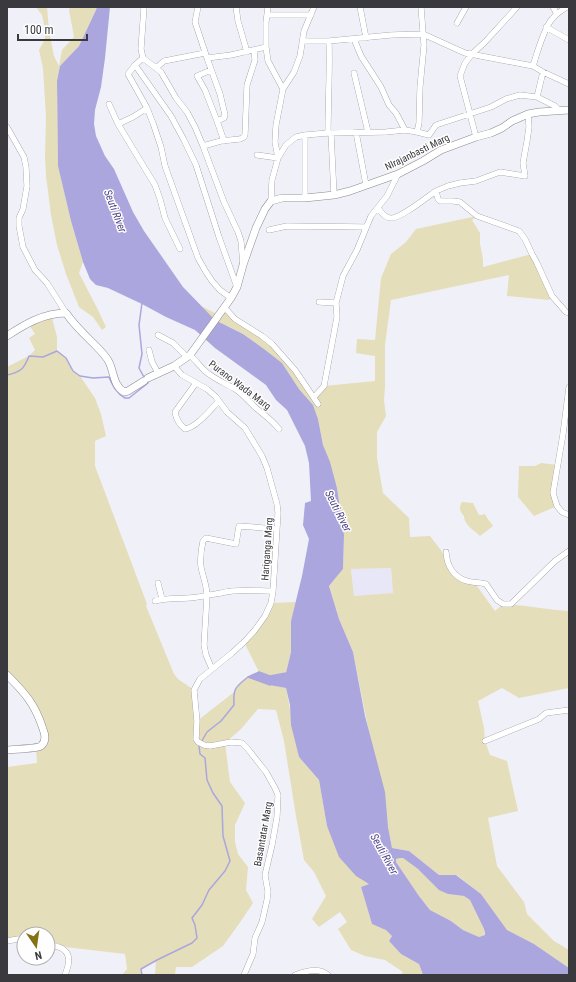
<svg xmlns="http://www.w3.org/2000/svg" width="576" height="982" font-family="'Roboto Condensed',sans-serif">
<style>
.built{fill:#e8e7f7}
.green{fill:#e5deba;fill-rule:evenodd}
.water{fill:#aba6dd;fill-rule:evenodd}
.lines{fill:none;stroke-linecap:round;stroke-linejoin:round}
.stream{stroke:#aba6dd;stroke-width:1.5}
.minor-casing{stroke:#898990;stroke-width:6}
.tertiary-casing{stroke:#898990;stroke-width:8}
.minor{stroke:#fff;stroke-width:5.5}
.tertiary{stroke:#fff;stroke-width:7}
.labels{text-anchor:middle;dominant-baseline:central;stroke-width:3;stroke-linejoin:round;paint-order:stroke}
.street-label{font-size:10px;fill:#3a393d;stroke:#fefefe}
.water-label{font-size:11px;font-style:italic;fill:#4f4488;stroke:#fefefe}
</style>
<rect width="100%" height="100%" fill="#f0f0f8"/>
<path class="built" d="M391 568 393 593 354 596 351 569Z"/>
<path class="green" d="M36 7H47L49 31 54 56 59 66 62 50 74 37 69 10 70 7H97L96 10 79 46 60 66 57 81 58 165 71 221 83 262 79 273 98 310 106 327 102 330 93 317 79 307 66 274 57 245 51 215 46 176 45 156 46 117 43 68 39 50 45 39 44 24 42 15Z
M477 216 472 220 480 233V244L483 259V267L532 254 552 296 549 300 507 296 509 275 391 300 385 345V387L384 400 386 416 377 432V458L383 493 409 518 410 537 430 536 443 553 453 572 474 582 495 611 503 604C525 605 547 610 569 611V688L519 698 502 688 478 701 484 728 485 741 490 755 507 761 518 811 488 818 497 866 524 902 527 914 554 941 569 950V968L534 944 507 930 481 894 457 875H439L409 851 392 848 353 652 339 619 329 586 343 569 344 535 337 488 323 445 318 419 313 405 299 389 282 363 264 349 243 334 215 320 201 306 219 315 224 307 262 336 315 397 324 386 375 381V356L356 353 357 339 375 340 381 278 391 254 406 242 416 229ZM391 568 393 593 354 596 351 569Z
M51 314 57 337V351L66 358 73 371 80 376 95 398 101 414 106 436 95 441V466L147 604 146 606 174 674 178 679 194 690 197 721 233 693 238 685 248 677 269 685 286 688 299 757 319 780 327 826 370 884 361 887 372 924 386 929 392 936 389 941 401 954 419 964 423 975H401L403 972 385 960 365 956 351 950 338 929 347 922 340 912 319 927 312 919 326 896 314 872 304 860 296 816 284 741 276 710 258 709 241 729 225 743 230 782 245 803 235 825V842L238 854 248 867 246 890 253 903 241 921 223 946 192 967H176L175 975H155L156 960 141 969 142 975H122L127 969 125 954 48 945V934H24V940L7 941V767L37 763 36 747 44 742 39 718 7 675V367L29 356 35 350 29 338 35 334 28 323Z
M541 463 557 465 553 493 557 506 534 516 518 497 519 466H535Z
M462 502 473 503 479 515H481L485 514C487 519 491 522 493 526L480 536C474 530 464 525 464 516 459 511 459 507 462 502Z
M296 602 291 621V652L286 673 270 676 259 672 244 642 271 603Z
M399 858H403L418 869 448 894 464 896 470 900 484 929 485 935 479 937 463 930 451 921 430 910 419 896 396 862V859Z"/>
<path class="water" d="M97 7H110L105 58 101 87 95 110 94 124 96 136 105 156 114 169 133 212 144 231 183 287 215 320 243 334 264 349 282 363 299 389 313 405 318 419 323 445 330 462 337 488 344 535 343 569 329 586 339 619 353 652 365 716 385 792 388 827 392 848 409 851 439 875H456L481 894 507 930 534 944 569 968V975H423L419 964 401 954 389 941 392 936 386 930 372 924 361 887 369 884 356 876 339 857 327 826 319 780 299 757 291 725 290 705 286 688 269 685 248 677 259 672 270 676 286 673 291 652V621L302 576 309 539 303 525 305 503 311 501 309 463 305 446 287 410 276 400 266 385 215 348 195 330 166 317 142 304 108 288 96 285 90 279 83 262 71 221 58 166 57 81 60 66 79 46 96 10ZM400 858H403L418 869 439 890 448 894 464 896 470 900 484 929 485 933V935L479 937 463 930 451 921 430 910 419 896 396 862V859Z"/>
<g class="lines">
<path class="stream" d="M142 303 139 325 142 354 139 368 145 379
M7 375C21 372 24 369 29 356L43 357 57 351 66 358 73 371 80 376 93 378 109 377C113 386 116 393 125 398H129L148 383 147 382
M248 677 259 672 270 676 286 673 288 672
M142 975 141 969 157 960 192 943 197 938 195 925 192 918 202 905 209 890 225 871 230 861 223 836 222 806 213 793 207 780 205 758 200 754 199 746 207 732 221 721 234 705C233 689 235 687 248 677L270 685"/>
<g class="minor-casing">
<path id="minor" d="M144 7 141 49 143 58 161 72 176 98 187 112 195 127 203 146 224 202 238 232 241 241 243 265
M198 7 195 22 207 58
M236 7 238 21 247 52
M268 7 266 22V47L268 61 283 89
M360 7 366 38
M553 7 557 14
M267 15H311
M457 23 466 7
M546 27 569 40
M354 39 361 56 381 87 389 105 396 113 405 130
M303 41H329L391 35 423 34 465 53 533 66 543 72 569 84
M143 58 135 65 171 116 184 140 196 165 219 237 237 287
M135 65 128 74 147 108 153 123 161 147 165 166 198 258 206 272 212 281 220 290 231 298
M533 66C537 53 544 28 552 19 556 14 562 10 567 7
M156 68 164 61 205 53
M211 70 197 76 205 90 217 121
M543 72 537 97 555 106 559 110
M354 73 368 132
M109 104 118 124 155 185 160 199 165 218 180 249
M118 124 133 117 147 108
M7 127 24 157 26 167 27 186 23 209 19 218V226L23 247 35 270 47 283 66 313
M356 132 366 185
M417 132 429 135 436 125 491 107 506 99 520 95 537 97
M328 133C328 102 330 72 329 41
M331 133 334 195
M476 137 460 76 465 63 472 54 485 42 517 7
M224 141 217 121 224 118 225 115 220 94 207 58 231 55 266 47
M203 146 221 141 240 139 244 137 245 135 247 85 255 60 254 50
M257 155 278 158 275 142 276 125 283 89 294 72 300 56 304 31 314 7
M436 191 448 186 460 183 476 181 500 172 525 176 523 163 527 141 529 127 528 114
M305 198V135
M271 201 272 180 278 158 286 145 296 137 305 135 328 133 386 132 405 130 417 132 419 123 420 87 424 45 421 7
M378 208C381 212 385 218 390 218 399 220 427 197 436 191L438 199 440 201H453L460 202 477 216 519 231 525 239 532 254 537 263 552 296 566 312 569 313
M269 230 287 226 366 227
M319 302 336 303
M224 307 235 319 262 336 272 344 295 370 318 404
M158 335 173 343 187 357
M149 350 152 362 158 373
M190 355C195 360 200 366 205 371 214 379 225 383 235 389 243 394 249 402 256 408 265 416 271 419 279 429
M174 366 182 375 207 389 216 397 227 412 245 428 262 456 267 468 277 504 278 513 273 591 271 603 265 616 255 630 244 642 232 653 200 679 194 690 197 721 196 739 198 742 204 745 210 746 231 742 242 743 247 748 266 772 275 788 278 795 277 817 272 845 265 875 268 892 267 900 262 922 255 938 253 954 244 975
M196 383 175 412C176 419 179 424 185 429 197 427 210 410 219 401
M569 387 563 434 553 493 557 506 562 512 569 515
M314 397 324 386 337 317 336 303 343 276 357 250 371 216 387 196 398 174
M446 552C447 565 453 577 467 581 473 583 479 582 486 584L497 600 503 604H511L555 561 569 551
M158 583 162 599
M155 601C167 598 177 599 189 598 204 597 218 593 232 591 246 590 260 591 273 591
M212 669 206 655 204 645 207 596C207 586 203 577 201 567 200 559 201 550 203 541L206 538 236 544 239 526 277 529
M485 741 539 719 546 713 569 710
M7 941 18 939 24 940
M48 945C53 946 60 946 64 950 72 956 68 967 65 975
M295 975C305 971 319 967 328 975"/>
</g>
<g class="tertiary-casing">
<path id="tertiary" d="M7 336C25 324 44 313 66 313 74 325 85 335 95 345 100 350 106 356 109 362 114 372 113 385 124 392L128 391 144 381
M148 378 174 366 190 355 231 298 237 287 243 265 256 228 265 209 271 201 282 198H305L334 195 350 191 398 174 423 161 441 150 476 137 491 133 502 128 512 121 528 114 539 112 569 110
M7 675C25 693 35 704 43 729 45 734 47 741 41 746 36 749 14 749 7 750"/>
</g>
<use href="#minor" class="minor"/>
<use href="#tertiary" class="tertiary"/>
</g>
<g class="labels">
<g class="street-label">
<text transform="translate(417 152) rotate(-26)">NIrajanbasti Marg</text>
<text transform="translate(240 385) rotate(37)">Purano Wada Marg</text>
<text transform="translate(267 549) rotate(-86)">Hariganga Marg</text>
<text transform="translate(263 834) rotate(-80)">Basantatar Marg</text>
</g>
<g class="water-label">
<text transform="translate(115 211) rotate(69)">Seuti River</text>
<text transform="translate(338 511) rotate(63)">Seuti River</text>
<text transform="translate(384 854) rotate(61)">Seuti River</text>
</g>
</g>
<rect width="576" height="982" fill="none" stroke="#3a393d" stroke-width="16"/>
<g transform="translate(36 946) rotate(167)"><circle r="19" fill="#fefefe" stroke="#b0afb1"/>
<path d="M0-3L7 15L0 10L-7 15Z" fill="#847213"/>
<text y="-6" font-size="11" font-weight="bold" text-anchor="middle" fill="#3a393d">N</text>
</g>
<path d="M18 34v6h69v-6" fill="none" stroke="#3a393d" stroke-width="2"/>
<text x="24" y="34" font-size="12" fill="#3a393d" stroke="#fefefe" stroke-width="3" paint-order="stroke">100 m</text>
</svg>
